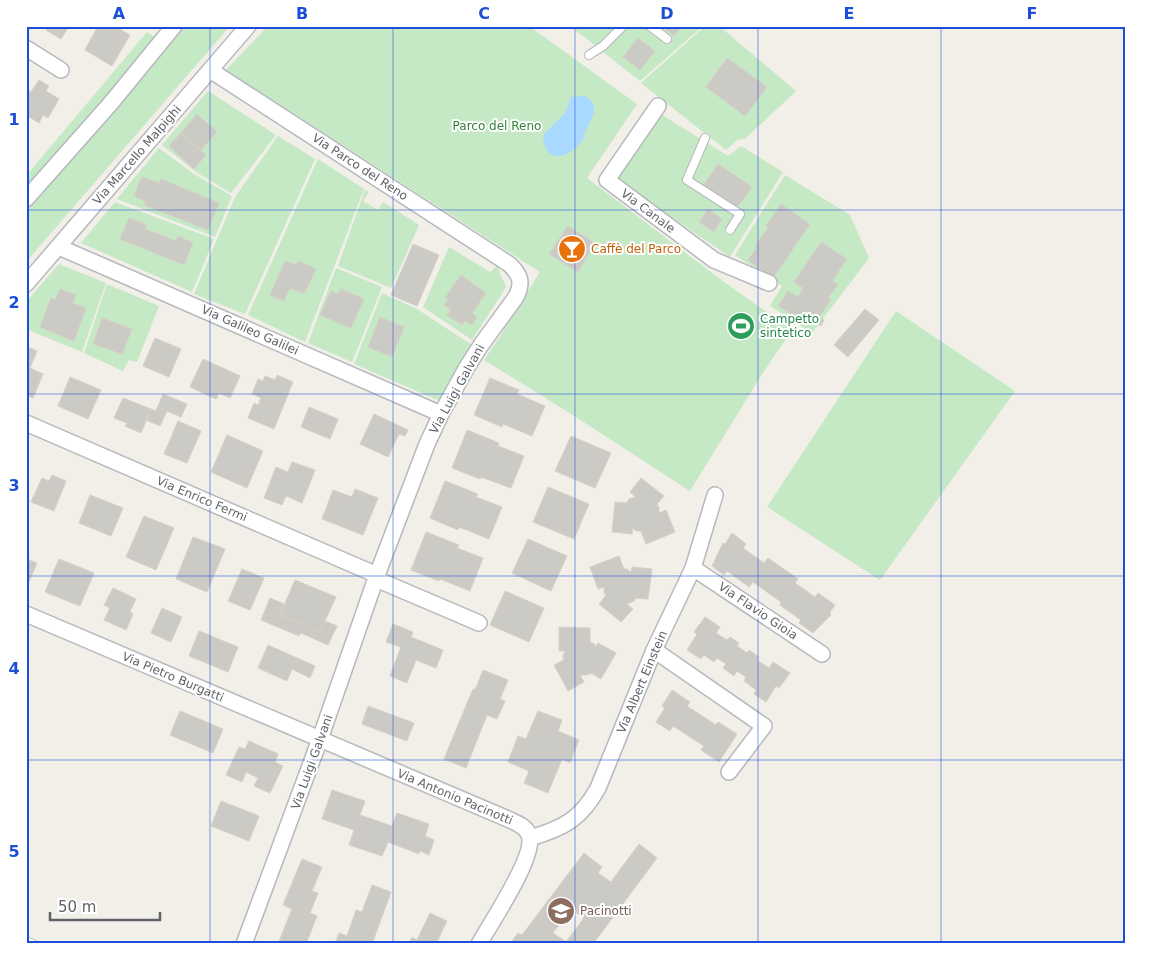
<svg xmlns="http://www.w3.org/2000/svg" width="1151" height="970" font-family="'DejaVu Sans',sans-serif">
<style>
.green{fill:#c5e8c5}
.water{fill:#aadaff}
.building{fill:#cccac5;stroke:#d6d1c6;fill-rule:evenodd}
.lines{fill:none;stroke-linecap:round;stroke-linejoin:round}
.lane-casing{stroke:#b5b8bc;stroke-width:10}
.street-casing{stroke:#b5b8bc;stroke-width:18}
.lane{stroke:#fff;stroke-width:8}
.street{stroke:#fff;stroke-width:15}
.grid{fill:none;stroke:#1d4ed8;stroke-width:1;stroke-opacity:0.55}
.labels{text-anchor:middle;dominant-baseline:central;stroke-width:4;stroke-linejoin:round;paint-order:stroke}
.park-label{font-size:12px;fill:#348238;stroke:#fff}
.street-label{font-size:12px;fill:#5f6368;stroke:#fff}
.food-label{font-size:12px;fill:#c56008;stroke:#fff;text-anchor:start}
.leisure-label{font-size:12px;fill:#27864d;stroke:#fff;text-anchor:start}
.education-label{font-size:12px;fill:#785e54;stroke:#fff;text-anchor:start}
.neatline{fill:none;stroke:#1d4ed8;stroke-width:2}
.grid-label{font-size:16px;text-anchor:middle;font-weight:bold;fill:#1d4ed8}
</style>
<rect width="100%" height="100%" fill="#f1efe8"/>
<path class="green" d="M163 26H230L26 262V176L147 32 154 37Z
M268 26H529L637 104 587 178 720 279 792 330 764 371 690 491 568 412 484 360 499 338 540 272 226 70Z
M570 26H703L640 81Z
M705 26H719L796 91 745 139 737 140 726 150 641 83Z
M208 91 276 135 231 193 196 172 162 145Z
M662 115 728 156 741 146 783 172 730 257 616 179Z
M278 136 315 159 245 314 194 294 235 197Z
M159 148 194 174 232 196 215 237 117 199Z
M318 159 364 189 305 342 248 315Z
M785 175 850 215 869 258 812 333 770 306 782 286 735 255Z
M365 190 369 192 363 201 378 210 383 202 419 225 391 288 338 266Z
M115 202 214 239 192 292 81 243Z
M449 247 490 272 497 266 506 287 472 340 423 307Z
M59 264 106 283 82 352 26 329V302Z
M336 268 382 287 352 362 308 343Z
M107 284 159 306 137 362 129 360 123 371 84 353Z
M382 293 417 309 472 345 442 402 354 364Z
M896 311 1015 391 880 580 767 507Z"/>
<path class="water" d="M585 96C589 98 593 102 594 108 595 116 589 123 586 130 584 134 585 138 582 141 575 151 555 165 546 149 544 146 544 141 543 138L545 133 565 113 571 97Z"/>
<path class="building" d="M49 26H69L61 39 46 30Z
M98 26H114L130 35 112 66 85 50Z
M662 26H682L674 36Z
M638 38 655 51 640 70 623 57Z
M727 58 767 87 745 116 706 87Z
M39 80 49 86 46 91 59 99 48 118 43 115 39 123 26 115V89L31 92Z
M197 114 217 132 201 150 181 133Z
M181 133 206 155 194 169 169 146Z
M718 164 752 187 736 209 703 186Z
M142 177 159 183 161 179 219 203 208 230 144 205 145 201 134 196Z
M781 204 810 224 773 278 748 260 757 247 755 246 768 228 766 226Z
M708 209 722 219 714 232 699 222Z
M129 218 147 225 145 229 176 241 178 236 193 243 184 265 120 239Z
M568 226 595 243 578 272 549 254Z
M821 242 847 259 832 281 838 284 828 298 831 300 819 317 824 320 821 326 801 313 798 318 778 306 788 291 798 297 803 288 794 282Z
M413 244 439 255 417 306 391 295Z
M285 261 296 265 298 261 316 269 304 294 290 288 284 301 270 295Z
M461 275 486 293 472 313 477 317 472 325 465 321 462 325 447 315 451 310 444 305 448 300 445 298Z
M60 289 76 295 73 303 86 308 74 341 40 327 51 298 55 300Z
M341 289 364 299 351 328 320 315 331 291 338 294Z
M865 309 879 320 848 357 834 345Z
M380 317 404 327 392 357 368 347Z
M102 318 132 329 122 354 93 344Z
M155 338 181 349 169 377 143 366Z
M26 346 37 351 30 368 43 374 33 398 26 395Z
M203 359 240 376 230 398 219 393 216 399 190 387Z
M277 375 293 382 274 429 248 418 254 403 258 405 261 398 252 394 258 379 263 381 265 376 275 380Z
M70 377 101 390 88 419 58 406Z
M490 378 519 390 517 394 545 406 532 436 503 424 502 427 474 415Z
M163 394 187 404 181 417 167 411 160 426 146 420 151 409 156 411Z
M123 398 151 409 141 433 125 426 127 423 114 418Z
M309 407 338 419 330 439 301 427Z
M374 414 408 430 405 436 399 434 388 457 360 444Z
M178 421 201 431 187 463 164 454Z
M467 430 499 443 498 446 524 456 511 488 481 477 480 479 452 468Z
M227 435 263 451 247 488 211 472Z
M571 436 611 453 595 488 555 471Z
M292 462 315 470 302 503 286 496 282 505 264 498 276 467 288 472Z
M52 475 66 481 54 511 31 502 42 478 49 481Z
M641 478 664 496 657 504 659 508V513L666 510 675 532 646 544 641 531H636L633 528 632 534 612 532 615 502 627 503 629 499 636 497 630 492Z
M445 481 478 494 476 497 502 507 489 539 459 527 458 530 430 518Z
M548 487 589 504 574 539 533 522Z
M355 489 378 498 363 535 322 519 333 490 352 497Z
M90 495 123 508 111 536 79 523Z
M144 516 174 528 156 570 126 557Z
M426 532 459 545 457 548 483 558 470 591 440 579 439 581 411 570Z
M732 533 746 544 743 548 764 563 768 558 798 579 795 583 815 597 818 593 835 605 830 612 831 615 813 633 799 623 801 620 780 605 781 602 753 582 749 587 727 571 724 575 712 566 723 543 725 544Z
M193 537 225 549 207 592 176 579Z
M528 539 567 556 551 591 512 573Z
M619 556 624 569H627L631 572 632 567 652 569 648 599 636 598 634 601 627 604 633 609 621 622 599 604 606 595 604 592V587L598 589 590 567Z
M26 559 37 563 29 582 26 580Z
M59 559 94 573 80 606 45 592Z
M242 569 264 578 250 610 228 601Z
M295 580 336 597 320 632 280 615Z
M113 588 136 599 130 612 133 614 126 630 104 620 110 608 104 605Z
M505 591 544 608 529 642 490 625Z
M270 598 284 604 280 615 320 632 325 621 337 626 328 645 301 633 299 636 261 620Z
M162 608 182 617 171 642 151 633Z
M705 617 720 627 716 633 727 640 730 637 739 643 737 646 747 653 749 650 759 657 757 660 769 668 773 662 790 673 779 688 776 686 766 702 754 694 756 690 744 681 746 677 737 671 734 676 723 668 726 664 717 658 714 662 704 655 701 659 687 650 697 634 694 632Z
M393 624 413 632 411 637 443 650 436 668 416 660 407 683 390 676 401 647 386 642Z
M559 627 590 628V642L594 644 596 647 598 643 616 653 601 679 591 673 587 675H580L584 682 568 691 554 665 564 660 563 656 565 651H559Z
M199 631 238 647 228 672 189 656Z
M268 645 315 666 310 678 292 669 287 681 258 668Z
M483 670 508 680 500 699 505 701 497 719 487 715 466 768 444 759 473 689 475 690Z
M672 690 690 702 687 706 716 725 718 722 737 734 719 762 701 750 704 746 673 726 670 731 656 722 665 708 662 706Z
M368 706 414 723 407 741 362 724Z
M180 711 223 729 213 753 170 735Z
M538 711 562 720 558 731 579 740 570 763 562 759 548 793 524 783 529 771 508 762 518 736 526 739Z
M249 741 278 754 275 762 283 766 270 793 254 786 258 778 246 772 242 782 226 775 239 747 245 749Z
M332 790 365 801 360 815 392 826 397 813 429 824 425 836 434 840 429 855 420 851 419 854 388 842 382 856 349 845 354 830 322 819Z
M221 801 259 816 249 841 211 826Z
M639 844 657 858 593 944H510L518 933 522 935 584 853 602 867 598 873 611 882ZM571 909 584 918 566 942 553 933Z
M302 859 322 867 312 891 318 893 310 913 317 916 306 944H278L292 909 283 905Z
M372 885 391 892 372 944H335L339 933 347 936 356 910 362 912Z
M430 913 447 921 436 944H409L412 937 417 940Z"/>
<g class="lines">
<g class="lane-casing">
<path id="lane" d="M650 26 667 39
M589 55 603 46 623 26
M705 138 687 180 740 214 730 230
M26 941 33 944"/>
</g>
<g class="street-casing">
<path id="street" d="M26 48 61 70
M210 70 509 264C521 275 523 283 516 297L481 345 467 367 441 414 427 444 377 575 320 739 244 944
M658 106 607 180 714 260 769 283
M26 199 111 103 174 26
M59 247 441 414
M26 284 248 26
M26 423 377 575
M693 568 822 654
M376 579 479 623
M26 614 508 819C516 823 526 826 529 835 537 855 490 924 479 944
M654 650 764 726 729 772
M530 838C564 828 581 819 598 788L654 650 693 568 715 495"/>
</g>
<use href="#lane" class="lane"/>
<use href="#street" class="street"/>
</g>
<path class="grid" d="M210 26V944M393 26V944M575 26V944M758 26V944M941 26V944M26 210H1125M26 394H1125M26 576H1125M26 760H1125"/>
<defs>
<g id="bar-disc" transform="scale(1.4375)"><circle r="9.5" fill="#e8710a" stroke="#fff"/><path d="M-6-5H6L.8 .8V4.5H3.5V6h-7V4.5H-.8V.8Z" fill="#fff"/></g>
<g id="stadium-disc" transform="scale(1.4375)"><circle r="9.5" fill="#2e9e5b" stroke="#fff"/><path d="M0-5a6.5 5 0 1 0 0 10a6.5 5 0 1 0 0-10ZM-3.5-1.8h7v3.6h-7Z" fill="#fff"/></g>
<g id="school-disc" transform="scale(1.4375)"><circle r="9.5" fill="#8d6e63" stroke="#fff"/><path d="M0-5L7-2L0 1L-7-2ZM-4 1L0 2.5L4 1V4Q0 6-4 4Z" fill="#fff"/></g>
</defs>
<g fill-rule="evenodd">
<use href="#bar-disc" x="572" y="249"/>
<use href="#stadium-disc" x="741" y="326"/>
<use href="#school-disc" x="561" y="911"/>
</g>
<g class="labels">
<g class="park-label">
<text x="497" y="126">Parco del Reno</text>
</g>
<g class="street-label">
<text transform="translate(137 155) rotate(-49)">Via Marcello Malpighi</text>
<text transform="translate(360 167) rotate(33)">Via Parco del Reno</text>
<text transform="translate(648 211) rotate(37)">Via Canale</text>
<text transform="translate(250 330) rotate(24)">Via Galileo Galilei</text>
<text transform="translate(457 389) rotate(-61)">Via Luigi Galvani</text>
<text transform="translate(202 499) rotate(23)">Via Enrico Fermi</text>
<text transform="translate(758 611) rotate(34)">Via Flavio Gioia</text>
<text transform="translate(173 677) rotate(23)">Via Pietro Burgatti</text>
<text transform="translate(642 682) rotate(-67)">Via Albert Einstein</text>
<text transform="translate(312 762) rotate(-70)">Via Luigi Galvani</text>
<text transform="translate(455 797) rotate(23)">Via Antonio Pacinotti</text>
</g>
<g class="food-label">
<text x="591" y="249">Caffè del Parco</text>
</g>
<g class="leisure-label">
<text x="760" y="319">Campetto<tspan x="760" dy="14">sintetico</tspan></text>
</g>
<g class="education-label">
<text x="580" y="911">Pacinotti</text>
</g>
</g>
<rect width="1151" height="970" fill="none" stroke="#ffffff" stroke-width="55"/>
<path d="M50 912v8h110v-8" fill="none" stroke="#5f6368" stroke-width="2.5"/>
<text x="58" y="912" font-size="15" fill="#5f6368" stroke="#ffffff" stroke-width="4" paint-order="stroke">50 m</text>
<rect x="28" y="28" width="1096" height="914" class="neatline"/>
<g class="grid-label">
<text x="119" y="19">A</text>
<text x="302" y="19">B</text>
<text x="484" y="19">C</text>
<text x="667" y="19">D</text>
<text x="849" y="19">E</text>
<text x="1032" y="19">F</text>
<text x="14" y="125">1</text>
<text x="14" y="308">2</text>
<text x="14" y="491">3</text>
<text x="14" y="674">4</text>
<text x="14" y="857">5</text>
</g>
</svg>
